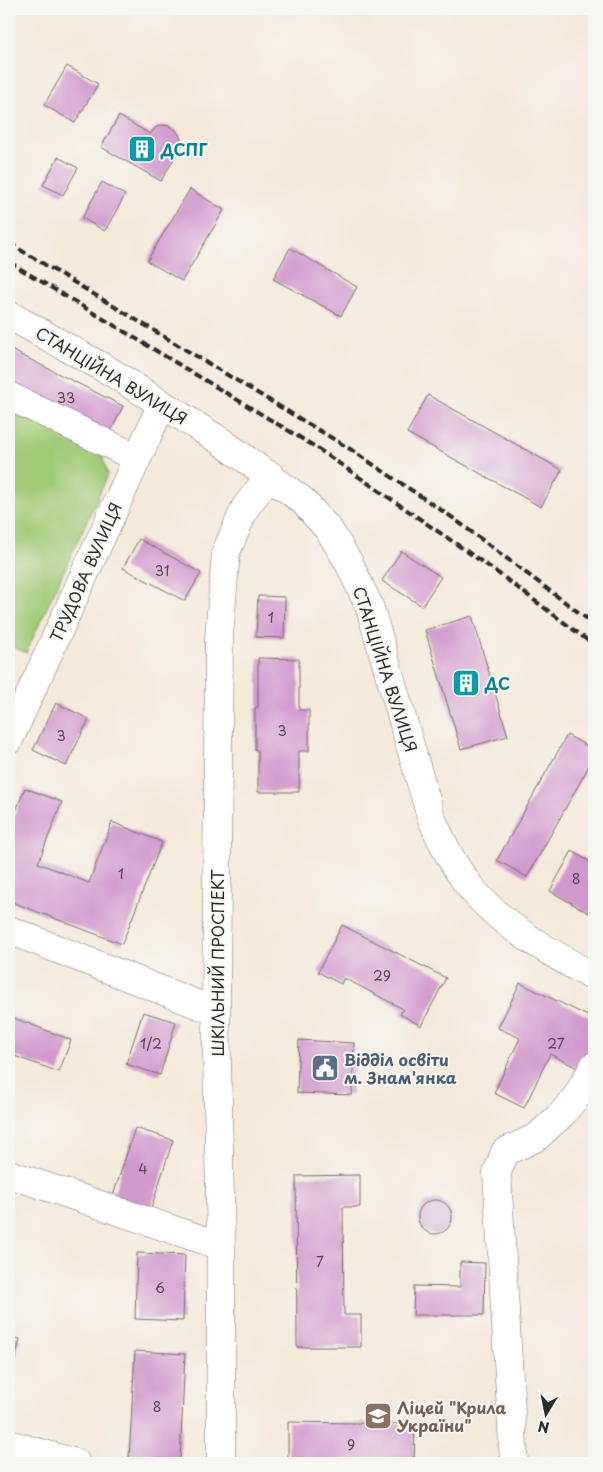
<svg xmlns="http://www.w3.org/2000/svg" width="603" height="1472" font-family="'Playpen Sans',sans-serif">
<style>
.green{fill:#a1cb77;stroke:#667b51}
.building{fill:#d098cd}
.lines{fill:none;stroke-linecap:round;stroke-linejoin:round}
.minor-casing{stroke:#726e68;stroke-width:29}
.minor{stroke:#fff;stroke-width:28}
.rail{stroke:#2b2b2b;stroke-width:4;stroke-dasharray:8 4;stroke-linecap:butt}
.labels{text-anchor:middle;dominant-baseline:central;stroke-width:4;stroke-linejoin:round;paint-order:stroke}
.number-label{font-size:14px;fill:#544654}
.culture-label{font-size:16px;font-weight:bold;fill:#0d838f;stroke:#f6f6f2;text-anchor:start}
.street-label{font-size:16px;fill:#2b2b2b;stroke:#f6f6f2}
.service-label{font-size:16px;font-weight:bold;fill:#4e5e75;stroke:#f6f6f2;text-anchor:start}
.education-label{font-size:16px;font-weight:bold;fill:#785e54;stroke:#f6f6f2;text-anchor:start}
</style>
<rect width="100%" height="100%" fill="#f6f6f2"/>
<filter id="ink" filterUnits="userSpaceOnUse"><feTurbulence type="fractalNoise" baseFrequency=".02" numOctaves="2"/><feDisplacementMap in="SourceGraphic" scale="10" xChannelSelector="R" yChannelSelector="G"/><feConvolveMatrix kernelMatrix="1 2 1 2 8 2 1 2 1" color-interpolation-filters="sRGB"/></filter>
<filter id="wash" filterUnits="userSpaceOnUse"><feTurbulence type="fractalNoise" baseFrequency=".0096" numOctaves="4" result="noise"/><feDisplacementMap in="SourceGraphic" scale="20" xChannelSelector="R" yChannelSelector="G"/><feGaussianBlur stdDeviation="1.12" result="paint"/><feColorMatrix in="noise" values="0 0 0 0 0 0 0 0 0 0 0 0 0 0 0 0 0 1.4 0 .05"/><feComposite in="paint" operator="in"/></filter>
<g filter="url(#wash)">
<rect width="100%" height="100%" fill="#f5e9d9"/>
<path class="green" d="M9 408 101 452 108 475 26 653 9 645Z"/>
<g id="blocks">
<path class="building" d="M67 66 98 84 75 123 44 105Z
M119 116 150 134 155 128 162 125 169 126 176 130 180 136 181 143 179 150 161 181 101 147Z
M58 157 78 168 63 195 43 185Z
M102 182 125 195 105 231 82 218Z
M190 189 224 210 182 281 147 261Z
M290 248 357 287 341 316 273 279Z
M9 349 123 406 108 437 9 388Z
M428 395 562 470 541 507 407 433Z
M139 539 201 573 185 601 123 568Z
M401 551 441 577 422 606 382 581Z
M258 596 285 597 284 638 256 637Z
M472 616 508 736 461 749 425 630Z
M258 658 299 659V710H309V751H299V792H258V750H255V708L258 707Z
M56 703 89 719 66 766 33 750Z
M567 735 594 750V757L527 877 497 860Z
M25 788 62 802 38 863 89 883 112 822 162 842 122 944 9 901V829Z
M572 851 594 864V916L550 891Z
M342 925 446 978 421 1026 400 1014 403 1009 344 978 341 984 318 972Z
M520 983 594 1019V1048L583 1071 550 1054 524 1108 494 1093 520 1038 498 1028Z
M143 1012 176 1022 160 1075 126 1064Z
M9 1016 71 1040 59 1072 9 1054Z
M299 1040 354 1043 352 1095 297 1093Z
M135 1128 173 1140 151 1209 113 1196Z
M360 1175V1207H343L344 1315H361V1347H297L296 1176Z
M418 1217a17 17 0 1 1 34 0a17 17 0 1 1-34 0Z
M137 1253 185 1255 183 1321 135 1319Z
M460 1262 485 1263 484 1315H413L414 1286 460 1287Z
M9 1337 20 1339 9 1384Z
M135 1351 185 1354 180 1461 129 1459Z
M288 1422 415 1424 414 1463H288Z"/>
</g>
</g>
<g filter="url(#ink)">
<use href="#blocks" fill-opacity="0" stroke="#726e68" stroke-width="1"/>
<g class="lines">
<g class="minor-casing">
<path id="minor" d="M9 315 111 372 222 442 302 500 329 530 349 563 370 608 431 817C443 845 457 874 478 896 510 931 553 954 594 977
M9 396 137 458
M9 740 162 404
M9 930 199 1005 216 1009
M9 1174 221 1246
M9 1444 76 1463
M221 1463V1246L216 1009 219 637 226 552 245 508 270 475
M514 1463 497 1173 505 1152 537 1137 562 1114 577 1096 594 1066"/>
</g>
<use href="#minor" class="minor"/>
<path class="rail" d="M9 243 350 449 453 518 594 624
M9 262 314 446 494 570 594 645"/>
</g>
</g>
<defs>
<g id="building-square" transform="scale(1.4375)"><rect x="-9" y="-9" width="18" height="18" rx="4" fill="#0f9aa8" stroke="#f6f6f2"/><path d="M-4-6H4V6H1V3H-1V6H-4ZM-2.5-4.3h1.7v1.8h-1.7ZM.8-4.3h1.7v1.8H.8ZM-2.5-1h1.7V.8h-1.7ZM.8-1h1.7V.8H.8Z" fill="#fff"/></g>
<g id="civic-square" transform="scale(1.4375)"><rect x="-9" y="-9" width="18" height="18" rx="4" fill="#5c6f8a" stroke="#f6f6f2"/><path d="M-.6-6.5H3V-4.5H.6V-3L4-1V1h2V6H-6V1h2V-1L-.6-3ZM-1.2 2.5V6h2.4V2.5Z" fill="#fff"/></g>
<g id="school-square" transform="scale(1.4375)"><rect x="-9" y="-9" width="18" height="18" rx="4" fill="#8d6e63" stroke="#f6f6f2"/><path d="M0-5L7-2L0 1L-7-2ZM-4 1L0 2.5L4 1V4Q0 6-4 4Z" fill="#fff"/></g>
</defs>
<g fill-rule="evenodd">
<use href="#building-square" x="142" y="149"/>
<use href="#building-square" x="466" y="683"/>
<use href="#civic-square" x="325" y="1068"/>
<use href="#school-square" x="378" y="1416"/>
</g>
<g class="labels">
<g class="number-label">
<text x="66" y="397">33</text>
<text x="162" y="570">31</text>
<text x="271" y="617">1</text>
<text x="282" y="730">3</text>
<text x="61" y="735">3</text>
<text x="121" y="873">1</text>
<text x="576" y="878">8</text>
<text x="382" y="975">29</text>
<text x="151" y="1043">1/2</text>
<text x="556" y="1043">27</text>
<text x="143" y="1168">4</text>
<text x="320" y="1261">7</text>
<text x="160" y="1287">6</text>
<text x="157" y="1406">8</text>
<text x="351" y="1444">9</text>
</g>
<g class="culture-label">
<text x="161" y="149">ДСПГ</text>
<text x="485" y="683">ДС</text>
</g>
<g class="street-label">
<text transform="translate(112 375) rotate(31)">СТАНЦІЙНА ВУЛИЦЯ</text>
<text transform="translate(85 572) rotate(-66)">ТРУДОВА ВУЛИЦЯ</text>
<text transform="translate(386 669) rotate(72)">СТАНЦІЙНА ВУЛИЦЯ</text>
<text transform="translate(217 963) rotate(-90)">ШКІЛЬНИЙ ПРОСПЕКТ</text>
</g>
<g class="service-label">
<text x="344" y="1059">Відділ освіти<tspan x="344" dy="18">м. Знам'янка</tspan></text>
</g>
<g class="education-label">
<text x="397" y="1407">Ліцей "Крила<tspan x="397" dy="18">України"</tspan></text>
</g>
</g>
<rect width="603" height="1472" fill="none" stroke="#f6f6f2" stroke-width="30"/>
<g transform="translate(546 1414) rotate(190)" stroke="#f6f6f2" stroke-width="4" paint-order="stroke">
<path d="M0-4L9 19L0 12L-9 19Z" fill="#2b2b2b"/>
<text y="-8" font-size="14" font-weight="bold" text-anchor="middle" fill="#2b2b2b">N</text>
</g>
</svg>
